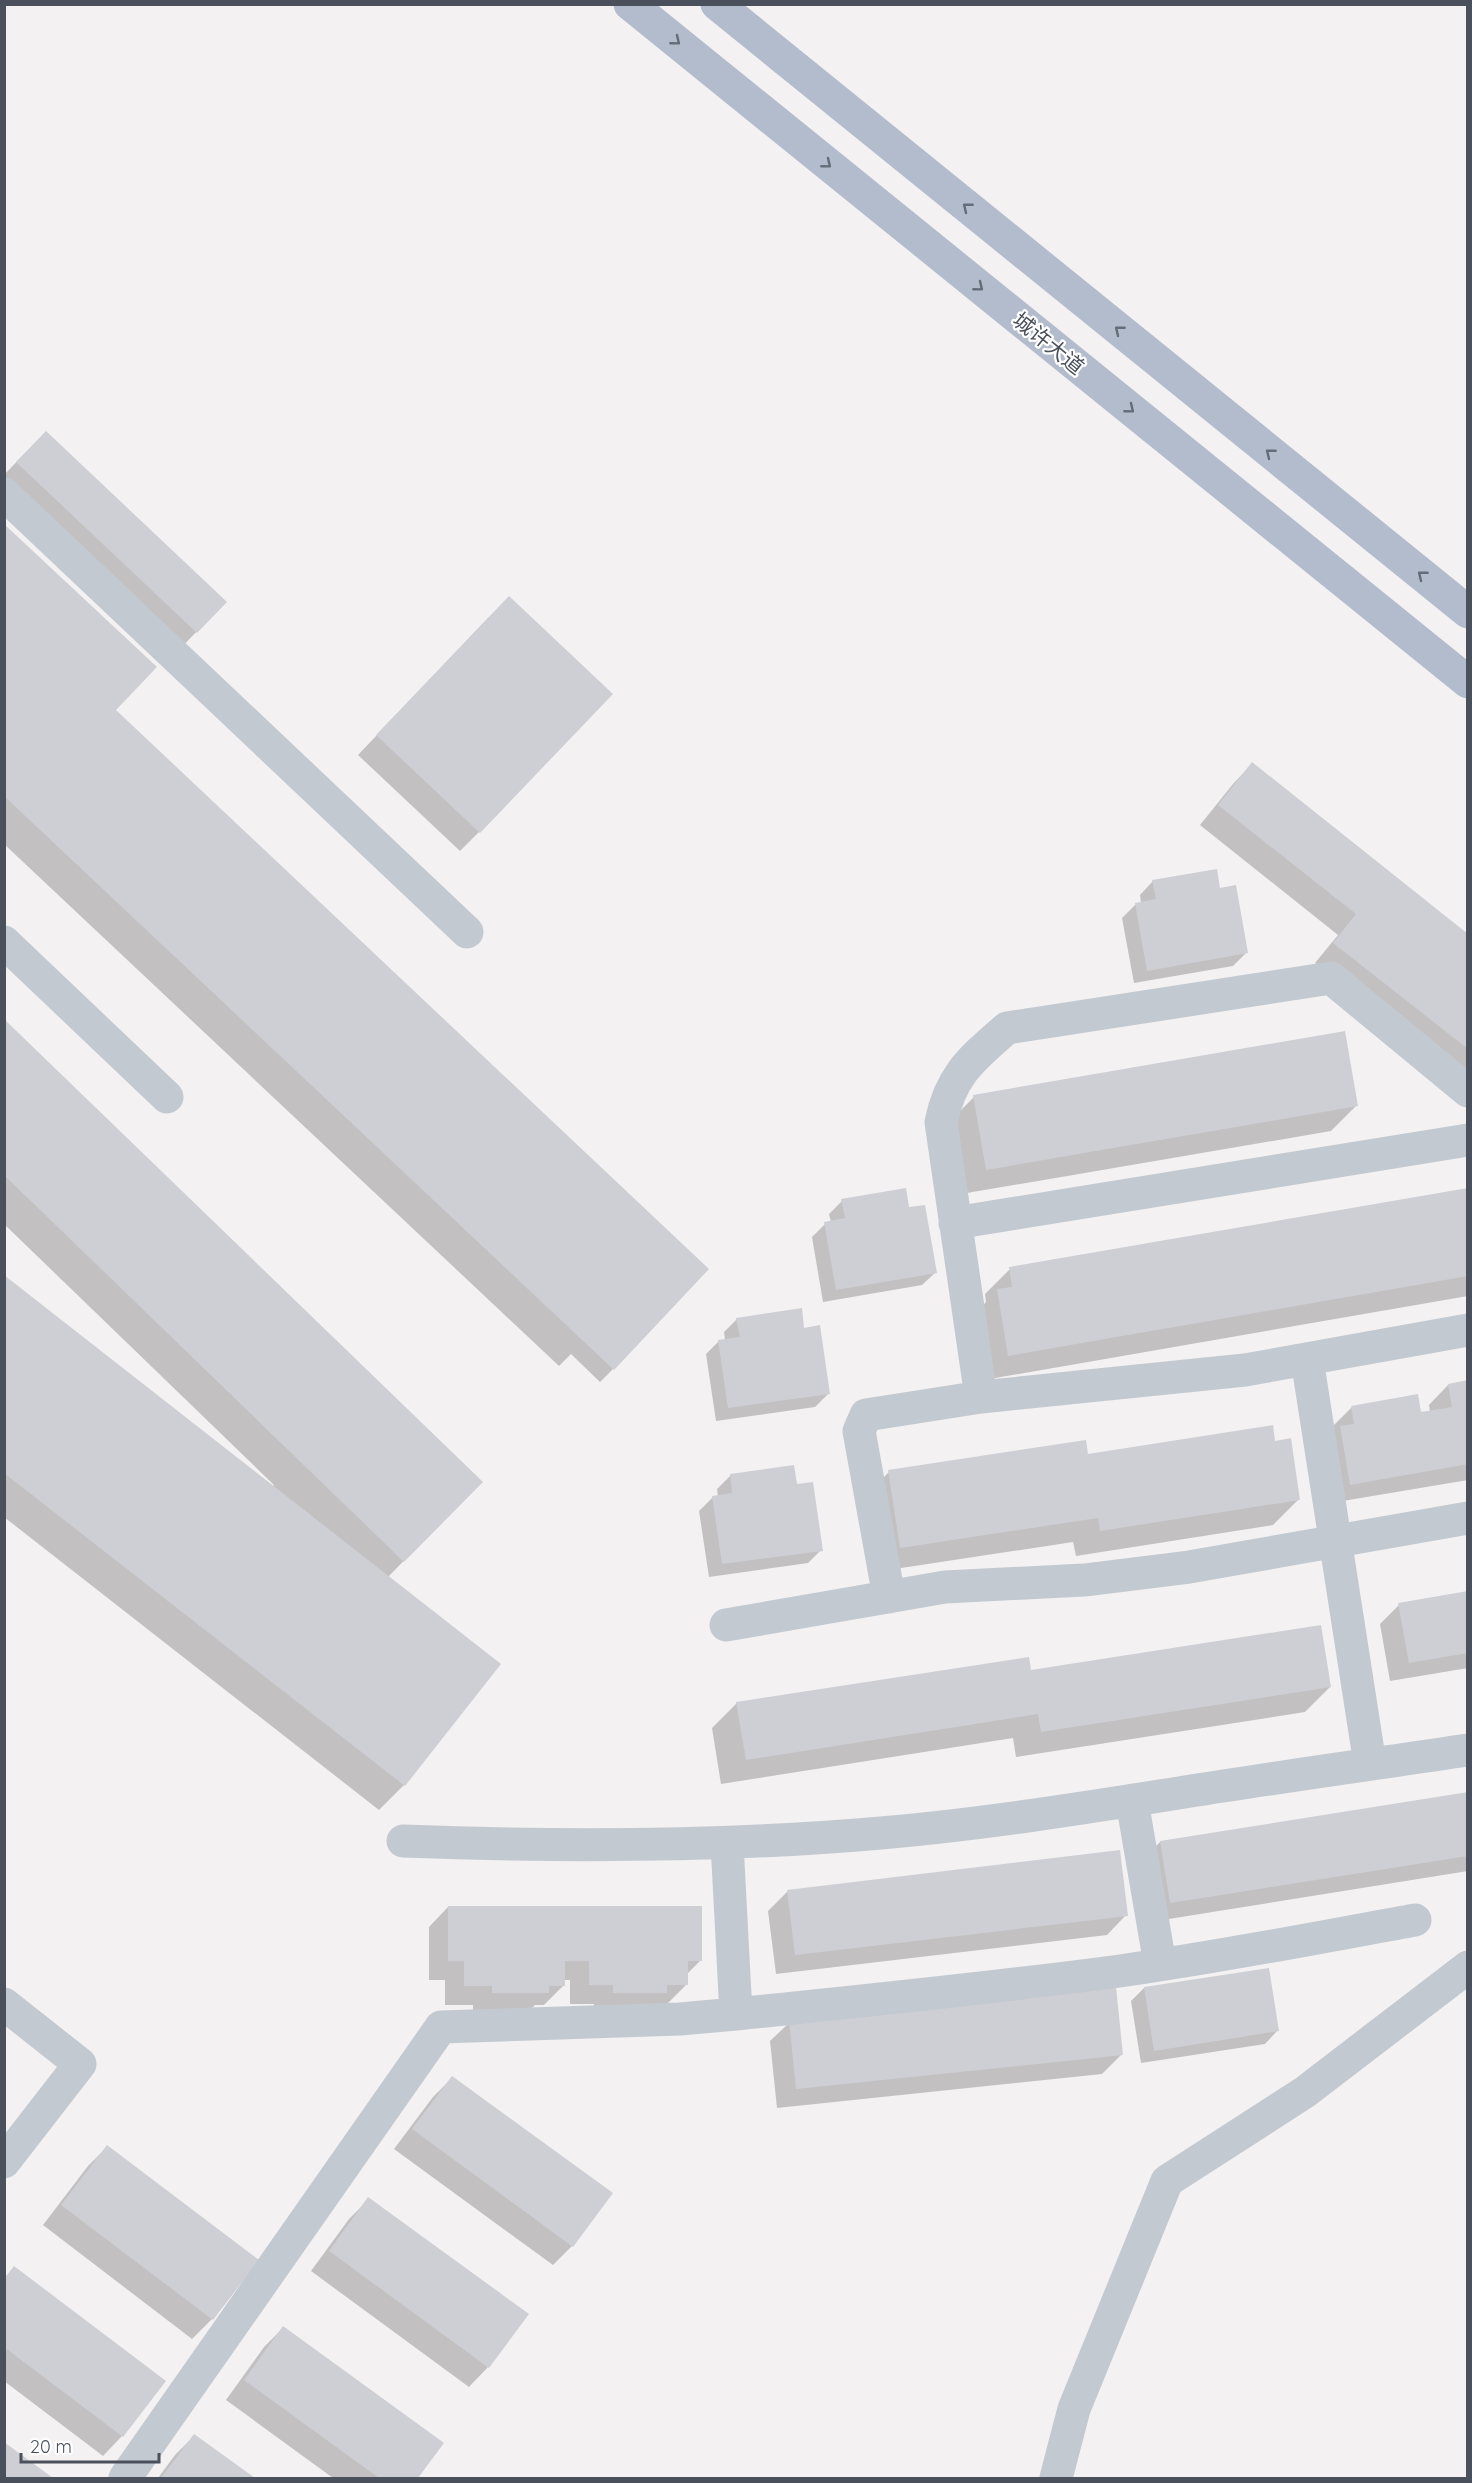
<svg xmlns="http://www.w3.org/2000/svg" width="1472" height="2483" font-family="Quicksand,'Noto Sans SC',sans-serif">
<style>
.shadow{fill:#0003}
.building{fill:#cecfd4}
.lines{fill:none;stroke-linecap:round;stroke-linejoin:round}
.minor{stroke:#c3c9d1;stroke-width:33}
.major{stroke:#b3bccc;stroke-width:33}
.oneway{stroke:#646c78}
.labels{text-anchor:middle;dominant-baseline:central;stroke-width:4.5;stroke-linejoin:round;paint-order:stroke}
.street-label{font-size:21px;fill:#4a515c;stroke:#fff}
</style>
<rect width="100%" height="100%" fill="#f3f1f1"/>
<path class="shadow" d="M26 452 225 602 177 652 4 489V475Z
M4 526 114 711 613 1369 600 1382 571 1354 559 1366 4 844Z
M489 617 479 832 460 851 358 755Z
M1252 764 1468 936V1084L1315 963 1338 935 1200 825 1233 784Z
M1153 881 1219 890 1246 953 1233 966 1134 983 1122 918 1136 904 1141 903 1140 895Z
M4 1021 481 1482 388 1577 404 1785 379 1810 4 1517V1277L273 1486 274 1485 4 1224Z
M974 1097 1356 1106 1331 1131 961 1194 949 1122Z
M1468 1189V1296L984 1380 973 1316 986 1302 985 1294 1010 1269Z
M842 1201 908 1209 936 1272 922 1285 823 1302 812 1237 825 1224 831 1222 829 1214Z
M737 1319 803 1329 829 1393 815 1407 716 1421 706 1354 719 1341 725 1340 724 1332Z
M1468 1382V1480L1331 1503 1332 1427 1351 1408 1417 1396 1420 1414 1430 1412 1429 1405 1448 1385Z
M1273 1442 1298 1500 1273 1525 1076 1556 1073 1542 875 1572 864 1497 889 1472Z
M730 1476 796 1486 821 1550 808 1563 709 1577 699 1511 712 1498 718 1497 717 1489Z
M1468 1593V1668L1390 1681 1380 1624 1399 1605Z
M1030 1671 1330 1687 1305 1712 1016 1757 1013 1738 721 1784 712 1728 737 1703Z
M1468 1793V1871L1150 1922 1141 1862 1160 1842Z
M788 1891 1126 1915 1107 1935 776 1974 768 1911Z
M448 1907 701 1960 687 1974V1984L667 2004 594 2012V2004H570V1980H564V1985L544 2005H535L528 2012H473V2005H445V1980H429V1927Z
M1144 1988 1278 2030 1265 2044 1141 2063 1131 2001Z
M790 2022 1121 2055 1102 2074 777 2108 770 2041Z
M452 2078 572 2246 553 2265 394 2149 433 2097Z
M107 2147 256 2260 212 2319 192 2339 43 2225 88 2166Z
M369 2199 488 2367 469 2387 311 2271 349 2219Z
M14 2268 122 2436 103 2456 4 2381V2278Z
M283 2328 442 2444 416 2478H333L226 2400 264 2347Z
M194 2436 252 2478H158L175 2455Z
M4 2443 51 2478H4Z"/>
<path class="building" d="M46 431 227 602 197 633 16 462Z
M4 524 157 667 116 710 709 1269 614 1370 4 796Z
M509 596 613 694 480 833 376 735Z
M1252 762 1468 934V1049L1333 943 1356 914 1218 805Z
M1217 869 1220 888 1236 885 1248 953 1147 971 1135 903 1156 899 1152 880Z
M4 1019 483 1482 404 1562 4 1175Z
M1345 1031 1358 1106 986 1170 973 1095Z
M906 1188 909 1207 925 1205 937 1273 836 1290 824 1222 845 1218 841 1199Z
M1468 1188V1276L1008 1356 997 1289 1012 1287 1009 1267Z
M4 1275 501 1664 405 1786 4 1473Z
M802 1308 804 1328 820 1325 830 1394 728 1408 718 1340 740 1337 736 1318Z
M1468 1380V1464L1350 1485 1340 1426 1354 1424 1351 1406 1418 1394 1421 1412 1452 1407 1448 1384Z
M1273 1425 1275 1441 1291 1438 1300 1500 1100 1531 1098 1518 900 1548 888 1470 1086 1440 1088 1454Z
M794 1465 797 1484 813 1482 823 1551 722 1564 712 1496 732 1493 730 1474Z
M1468 1591V1653L1409 1663 1398 1603Z
M1321 1625 1331 1687 1041 1732 1038 1714 746 1760 736 1702 1029 1657 1031 1670Z
M1468 1792V1856L1170 1903 1160 1841Z
M1120 1850 1128 1916 795 1955 787 1890Z
M448 1906H702V1961H688V1985H667V1993H613V1985H589V1961H565V1986H549V1993H492V1986H464V1961H448Z
M1269 1968 1279 2031 1154 2051 1144 1987Z
M1116 1987 1123 2055 796 2089 789 2020Z
M452 2076 613 2193 573 2247 412 2129Z
M107 2145 259 2260 213 2320 61 2205Z
M368 2197 529 2314 489 2368 329 2251Z
M14 2266 166 2381 123 2437 4 2347V2279Z
M283 2326 444 2443 418 2478H379L244 2380Z
M194 2434 255 2478H161Z
M4 2442 53 2478H4Z"/>
<g class="lines">
<path class="minor" d="M4 494 467 932
M4 942 167 1097
M955 1223 1468 1140
M1307 1359 1370 1764
M981 1397 941 1122C951 1074 972 1059 1007 1028L1331 978 1468 1091
M889 1597 859 1431 866 1415 981 1397 1245 1370 1468 1330
M726 1625 945 1587 1084 1580 1189 1567 1468 1518
M1132 1801 1160 1964
M403 1841C562 1847 722 1847 881 1833 984 1824 1084 1808 1185 1792 1279 1777 1373 1764 1468 1750
M4 2004 80 2064 4 2162
M736 2014C864 2001 992 1988 1120 1971 1219 1957 1317 1938 1415 1920
M125 2478 441 2027 680 2019 736 2014 727 1843
M1056 2478 1074 2409 1167 2181 1305 2092 1468 1967"/>
<path class="major" d="M630 4 1468 682
M717 4 1468 612"/>
</g>
<defs><path id="oneway-chevron" d="M-2-3.5L2.5 0L-2 3.5" fill="none" stroke-width="1.6" stroke-linecap="round" stroke-linejoin="round" transform="scale(1.5)"/></defs>
<g class="oneway">
<use href="#oneway-chevron" transform="translate(676 41) rotate(39)"/>
<use href="#oneway-chevron" transform="translate(827 164) rotate(39)"/>
<use href="#oneway-chevron" transform="translate(967 207) rotate(-141)"/>
<use href="#oneway-chevron" transform="translate(979 287) rotate(39)"/>
<use href="#oneway-chevron" transform="translate(1119 330) rotate(-141)"/>
<use href="#oneway-chevron" transform="translate(1130 409) rotate(39)"/>
<use href="#oneway-chevron" transform="translate(1270 453) rotate(-141)"/>
<use href="#oneway-chevron" transform="translate(1422 575) rotate(-141)"/>
</g>
<g class="labels">
<g class="street-label">
<text transform="translate(1049 343) rotate(39)">城许大道</text>
</g>
</g>
<rect width="1472" height="2483" fill="none" stroke="#4a515c" stroke-width="12"/>
<path d="M21 2453v9h138v-9" fill="none" stroke="#4a515c" stroke-width="3"/>
<text x="30" y="2453" font-size="18" fill="#4a515c" stroke="#ffffff" stroke-width="4.5" paint-order="stroke">20 m</text>
</svg>
